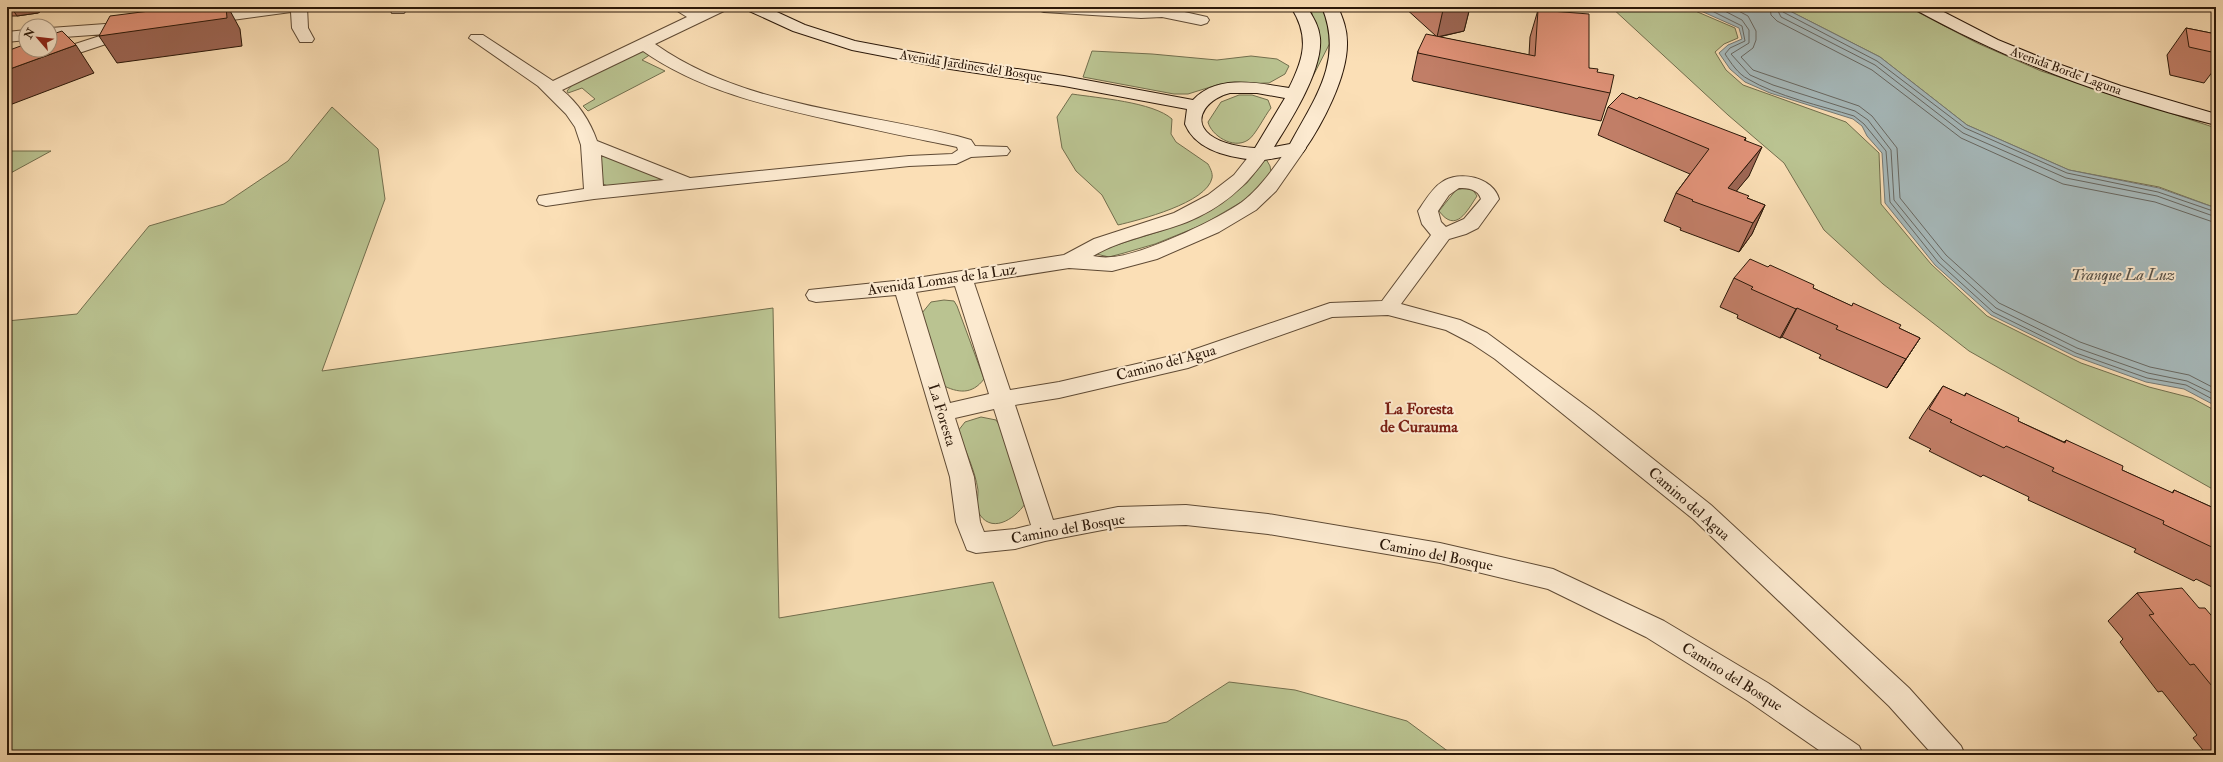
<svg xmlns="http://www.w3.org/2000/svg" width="2223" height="762" font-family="'IM FELL Double Pica',serif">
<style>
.green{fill:#bac391;stroke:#726e4d}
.water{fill:#a6b9bb;stroke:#757974}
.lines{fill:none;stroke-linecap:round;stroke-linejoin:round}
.shore{stroke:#686862;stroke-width:1}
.street-casing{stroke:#5f4a34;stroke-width:2}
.secondary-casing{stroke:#2b1809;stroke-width:2}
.street{fill:#fcead0;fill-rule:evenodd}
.secondary{fill:#fcead0;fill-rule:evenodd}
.wall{fill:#c17e67;stroke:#2b1809}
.shaded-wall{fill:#9d6654;stroke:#2b1809}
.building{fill:#e09278;stroke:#2b1809}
.labels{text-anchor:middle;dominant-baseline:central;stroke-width:4;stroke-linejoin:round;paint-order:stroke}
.far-street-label{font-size:13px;fill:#2b1809;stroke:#fcead0}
.street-label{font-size:15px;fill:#2b1809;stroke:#fcead0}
.water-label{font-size:16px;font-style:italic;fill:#565047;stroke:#fcead0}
.neighbourhood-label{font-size:16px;font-weight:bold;fill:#7a1f14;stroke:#fcead0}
</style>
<rect width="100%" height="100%" fill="#fbdfb6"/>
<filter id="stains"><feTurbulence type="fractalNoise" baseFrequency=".005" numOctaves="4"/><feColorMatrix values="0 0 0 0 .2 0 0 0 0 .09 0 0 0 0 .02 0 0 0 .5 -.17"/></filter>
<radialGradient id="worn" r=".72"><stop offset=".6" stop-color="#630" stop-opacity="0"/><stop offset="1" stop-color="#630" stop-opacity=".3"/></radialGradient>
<path class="green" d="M1310 7H1324L1333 37 1312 78H1310L1319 37Z
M1611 7H1686L1735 28 1738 38 1724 44 1715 52 1726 70 1743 85 1846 122 1879 153 1881 204 1931 264 1987 316 2081 363 2149 387 2192 398 2216 411V491L1969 351 1883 284 1824 230 1784 163 1728 115Z
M1782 7H1908L1977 43 2041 71 2216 128V208L2159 187 2069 170 1967 125 1880 57Z
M648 50 651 54 642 60 665 71 588 111 583 106 595 99 582 88 568 93 567 91 572 85 638 51Z
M1092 51 1152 54 1217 60 1251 56 1277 59 1289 66 1285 74 1269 83 1220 84 1188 94H1174L1083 77Z
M1072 94C1098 98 1153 102 1172 119L1171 134 1176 142 1208 164C1210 168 1213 173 1212 178 1207 203 1139 220 1118 225L1102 195 1076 171 1062 148 1057 117Z
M1239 95H1252L1268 100 1271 108C1265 115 1255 136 1248 140 1233 150 1211 135 1208 122L1221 102Z
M332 107 378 149 385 199 322 371 773 308 779 618 993 582 1053 746 1167 722 1229 682 1295 690 1407 721 1453 755H7V321L77 314 149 226 224 204 288 161Z
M7 151H51L7 175Z
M604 155 669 180 608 186 603 184 601 157Z
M1266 159 1270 166 1271 172 1257 190 1243 201 1202 225 1155 244 1124 253 1109 257 1096 254 1107 248 1161 231 1237 191 1247 183Z
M1464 188 1473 190 1477 196C1467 211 1456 234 1439 211L1456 190Z
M944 300 954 301 957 306 984 379C972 395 958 393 942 385L922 313 931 302Z
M981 417 996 420 1000 426 1027 501C1018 516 994 535 980 515 976 509 978 498 978 490 975 470 965 450 958 431L965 422Z"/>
<path class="water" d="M1692 7H1782L1880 57 1967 125 2069 170 2159 188 2216 208V406L2184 389 2146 382 2074 356 1991 315 1935 265 1885 203 1882 153 1867 136 1862 126 1853 119 1770 93 1745 82 1730 69 1719 53 1728 45 1742 39 1739 28Z"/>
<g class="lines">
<path class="shore" d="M1704 7 1742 26 1745 41 1730 48 1725 54C1731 63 1738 74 1748 79 1776 96 1822 106 1854 116L1864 124 1886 151 1890 202 1938 262 1993 312 2076 353 2147 378 2186 385 2216 401
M1717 7 1742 20 1749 30V43L1731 54 1750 75 1773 85 1855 111 1868 120 1891 150 1894 200 1942 259 1996 308 2077 348 2148 373 2187 381 2216 395
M1731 7 1748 16 1756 31V40L1753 48 1741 57 1753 70 1859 106 1872 116 1897 148 1900 198 1946 255 1999 303 2080 342 2150 367 2189 375 2216 389
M1770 7 1771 15 1777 21 1872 70 1961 138 2063 184 2155 202 2216 223
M1776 7 1781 17 1875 65 1963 133 2066 178 2157 196 2216 217
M1781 7 1783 12 1877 61 1965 128 2067 173 2158 192 2216 212"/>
<g class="street-casing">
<path id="street" d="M257 7H307L308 28 314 39 312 42H300L292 28 291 12 203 24 197 22 195 19 197 16 203 14Z
M389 7H405L406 10 404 13H392Z
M671 7H691L699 11 708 7H728L726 10 655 44C743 106 856 111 957 136L971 140 975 146 1007 147 1010 151 1007 155 971 157 956 164 909 166 594 199 546 206 539 204 537 200 539 196 584 189 581 145 575 127 566 114 538 86 469 38 471 35H483L553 81 687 17ZM643 51C700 91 768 106 835 121 873 129 911 138 948 145L957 147 958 150 952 154 909 156 690 178 597 141C590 121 578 103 562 90ZM601 155 664 180 603 186Z
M1036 7H1162L1207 17 1209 20 1207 23 1201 25 1162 17 1141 18 1044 12 1038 10Z
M133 22 139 24 141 27 139 30 116 33 120 37 118 40 7 77V66L106 34 50 38V28Z
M26 30V40L7 42V32Z
M1297 143 1303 144 1306 148 1276 191 1256 210 1219 232 1157 259 1112 271 1069 268 974 283 1010 390 1059 382 1184 353 1330 303 1382 301 1431 235 1422 224 1418 211C1425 201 1432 188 1442 182 1459 170 1493 177 1499 199L1478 228 1466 234 1449 239 1401 304 1460 320 1487 333 1594 412 1711 505 1909 688 1961 746 1965 755H1933L1889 706 1693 519 1495 359 1471 343 1446 330 1388 315 1332 317 1188 368 1059 398 1015 405 1053 520 1118 507 1186 505 1268 514 1440 543 1553 569 1664 621 1768 683 1859 746 1863 755H1826L1748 701 1646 637 1548 589 1440 563 1268 534 1186 525 1118 527 1045 541 1015 549 976 553 967 550 956 522 950 477 896 295 816 302 809 300 806 295 809 290 904 280 1064 255 1094 239 1174 213 1208 195 1234 175 1253 151 1259 150 1265 151 1268 155C1247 186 1222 208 1187 222 1156 234 1122 239 1093 256 1099 257 1105 258 1111 257 1140 256 1217 220 1242 202 1262 187 1276 164 1291 144ZM1459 188C1468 188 1478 189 1481 199L1464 219 1446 227 1441 222 1438 211 1449 195ZM955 286 989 394 950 403 916 292ZM994 409 1031 525 1015 529 984 532 980 522 974 477 955 418Z"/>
</g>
<g class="secondary-casing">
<path id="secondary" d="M745 7H766L805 25 855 41 950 59 1064 76 1193 100C1217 74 1258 83 1289 88 1304 58 1310 37 1291 7H1307C1313 17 1319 26 1320 38 1323 70 1291 120 1274 147L1290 144C1315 98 1344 60 1322 7H1338C1343 19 1347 29 1347 42 1348 76 1322 125 1303 152 1293 154 1268 161 1258 160 1231 158 1196 151 1185 124L1187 109 1064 86 950 69 852 50 793 31 747 10ZM1230 93H1257L1285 98 1255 148C1240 147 1222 144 1210 135 1189 118 1211 97 1230 93Z
M1914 7H1934L1998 40 2047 60 2121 86 2216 114V125C2112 99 2010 62 1916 10Z"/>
</g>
<use href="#street" class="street"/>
<use href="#secondary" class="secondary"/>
</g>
<path class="wall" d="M7 7H48L38 13 17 16H7Z
M63 7H116L98 11Z
M1404 7H1470L1464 31 1439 37 1529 55 1530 37 1538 10 1589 68 1597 72 1610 93 1601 121 1413 81 1412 79 1418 51 1436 36Z
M2186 28 2216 34V67L2204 83 2170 75 2167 55Z
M1608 107 1746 138 1745 141 1749 176 1736 191 1747 198 1765 205 1752 234 1739 252 1680 230 1681 228 1664 221 1676 193 1690 174 1598 135Z
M1734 278 1813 288 1920 338 1887 388 1819 358 1821 355 1782 337 1780 338 1737 318 1738 315 1720 307Z
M1943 386 1964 396 1966 393 2018 421 2064 442 2066 440 2122 470 2172 493 2174 490 2216 509V589L2196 579 2194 581 2134 552 2136 549 2028 500 2029 497 1983 475 1981 477 1929 451 1931 449 1909 438 1923 415Z
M2137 593 2199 608 2216 621V755H2207L2193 738 2197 735 2162 691 2158 692 2120 642 2123 639 2108 621Z"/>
<path class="shaded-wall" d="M11 7H48L38 13 17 16Z
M95 7H116L98 11Z
M226 7H228L240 29 242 46 117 63 99 36Z
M1457 7H1470L1464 31 1437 37 1443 10Z
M76 45 94 73 7 106V70Z
M1762 147 1749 176 1720 211 1728 188Z
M1765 205 1752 234 1739 252 1753 223Z
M1797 308 1782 337 1780 338 1796 309Z
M1920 338 1901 367 1887 388 1906 359Z"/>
<path class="building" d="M181 7H226L227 18 99 36 110 16Z
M1440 7H1457L1443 10Z
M1538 10 1589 14V68L1598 69 1597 72 1614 75 1610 93 1418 53V51L1426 34 1535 56Z
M2186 28 2216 34V53L2189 47Z
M62 31 76 45 7 70V51L26 44V50H50V35Z
M1622 93 1637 99 1639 97 1746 138 1744 140 1762 147 1728 188 1749 196 1747 198 1765 205 1753 223 1692 201 1693 200 1676 193 1709 149 1608 107Z
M1750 259 1768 267 1770 265 1814 285 1813 288 1852 306 1853 303 1901 325 1899 328 1920 338 1906 359 1836 329 1838 326 1797 308 1796 309 1751 289 1753 287 1734 278Z
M1943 386 1965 396 1966 393 2019 418 2018 421 2065 443 2066 440 2123 466 2122 470 2173 493 2174 490 2216 509V549L2163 524 2164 521 2052 471 2054 468 2006 446 2004 448 1950 422 1952 420 1929 409Z
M2182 588 2199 608H2205L2216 621V691L2194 664 2190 665 2149 615 2154 614 2137 593Z"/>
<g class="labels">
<g class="far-street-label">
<text transform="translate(971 66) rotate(9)">Avenida Jardines del Bosque</text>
<text transform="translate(2066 71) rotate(20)">Avenida Borde Laguna</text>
</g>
<g class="street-label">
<text transform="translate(942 280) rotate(-8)">Avenida Lomas de la Luz</text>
<text transform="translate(1166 363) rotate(-15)">Camino del Agua</text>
<text transform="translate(942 415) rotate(73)">La Foresta</text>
<text transform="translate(1689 504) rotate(41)">Camino del Agua</text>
<text transform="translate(1068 529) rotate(-10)">Camino del Bosque</text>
<text transform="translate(1436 555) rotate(11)">Camino del Bosque</text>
<text transform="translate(1732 677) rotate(32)">Camino del Bosque</text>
</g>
<g class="water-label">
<text x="2123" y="275">Tranque La Luz</text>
</g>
<g class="neighbourhood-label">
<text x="1419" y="409">La Foresta<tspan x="1419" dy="18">de Curauma</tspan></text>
</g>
</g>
<rect width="2223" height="762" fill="none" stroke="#fbdfb6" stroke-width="24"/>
<rect x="8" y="8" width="2207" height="746" fill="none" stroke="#2b1809" stroke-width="2"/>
<rect x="12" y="12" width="2199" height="738" fill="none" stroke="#2b1809"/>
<g transform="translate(38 38) rotate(298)"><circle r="19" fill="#fcead0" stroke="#a89680"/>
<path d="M0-3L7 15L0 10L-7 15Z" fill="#8f2418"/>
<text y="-6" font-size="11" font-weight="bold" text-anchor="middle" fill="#2b1809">N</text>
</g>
<rect width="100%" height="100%" filter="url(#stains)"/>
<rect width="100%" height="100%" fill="url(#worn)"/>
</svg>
